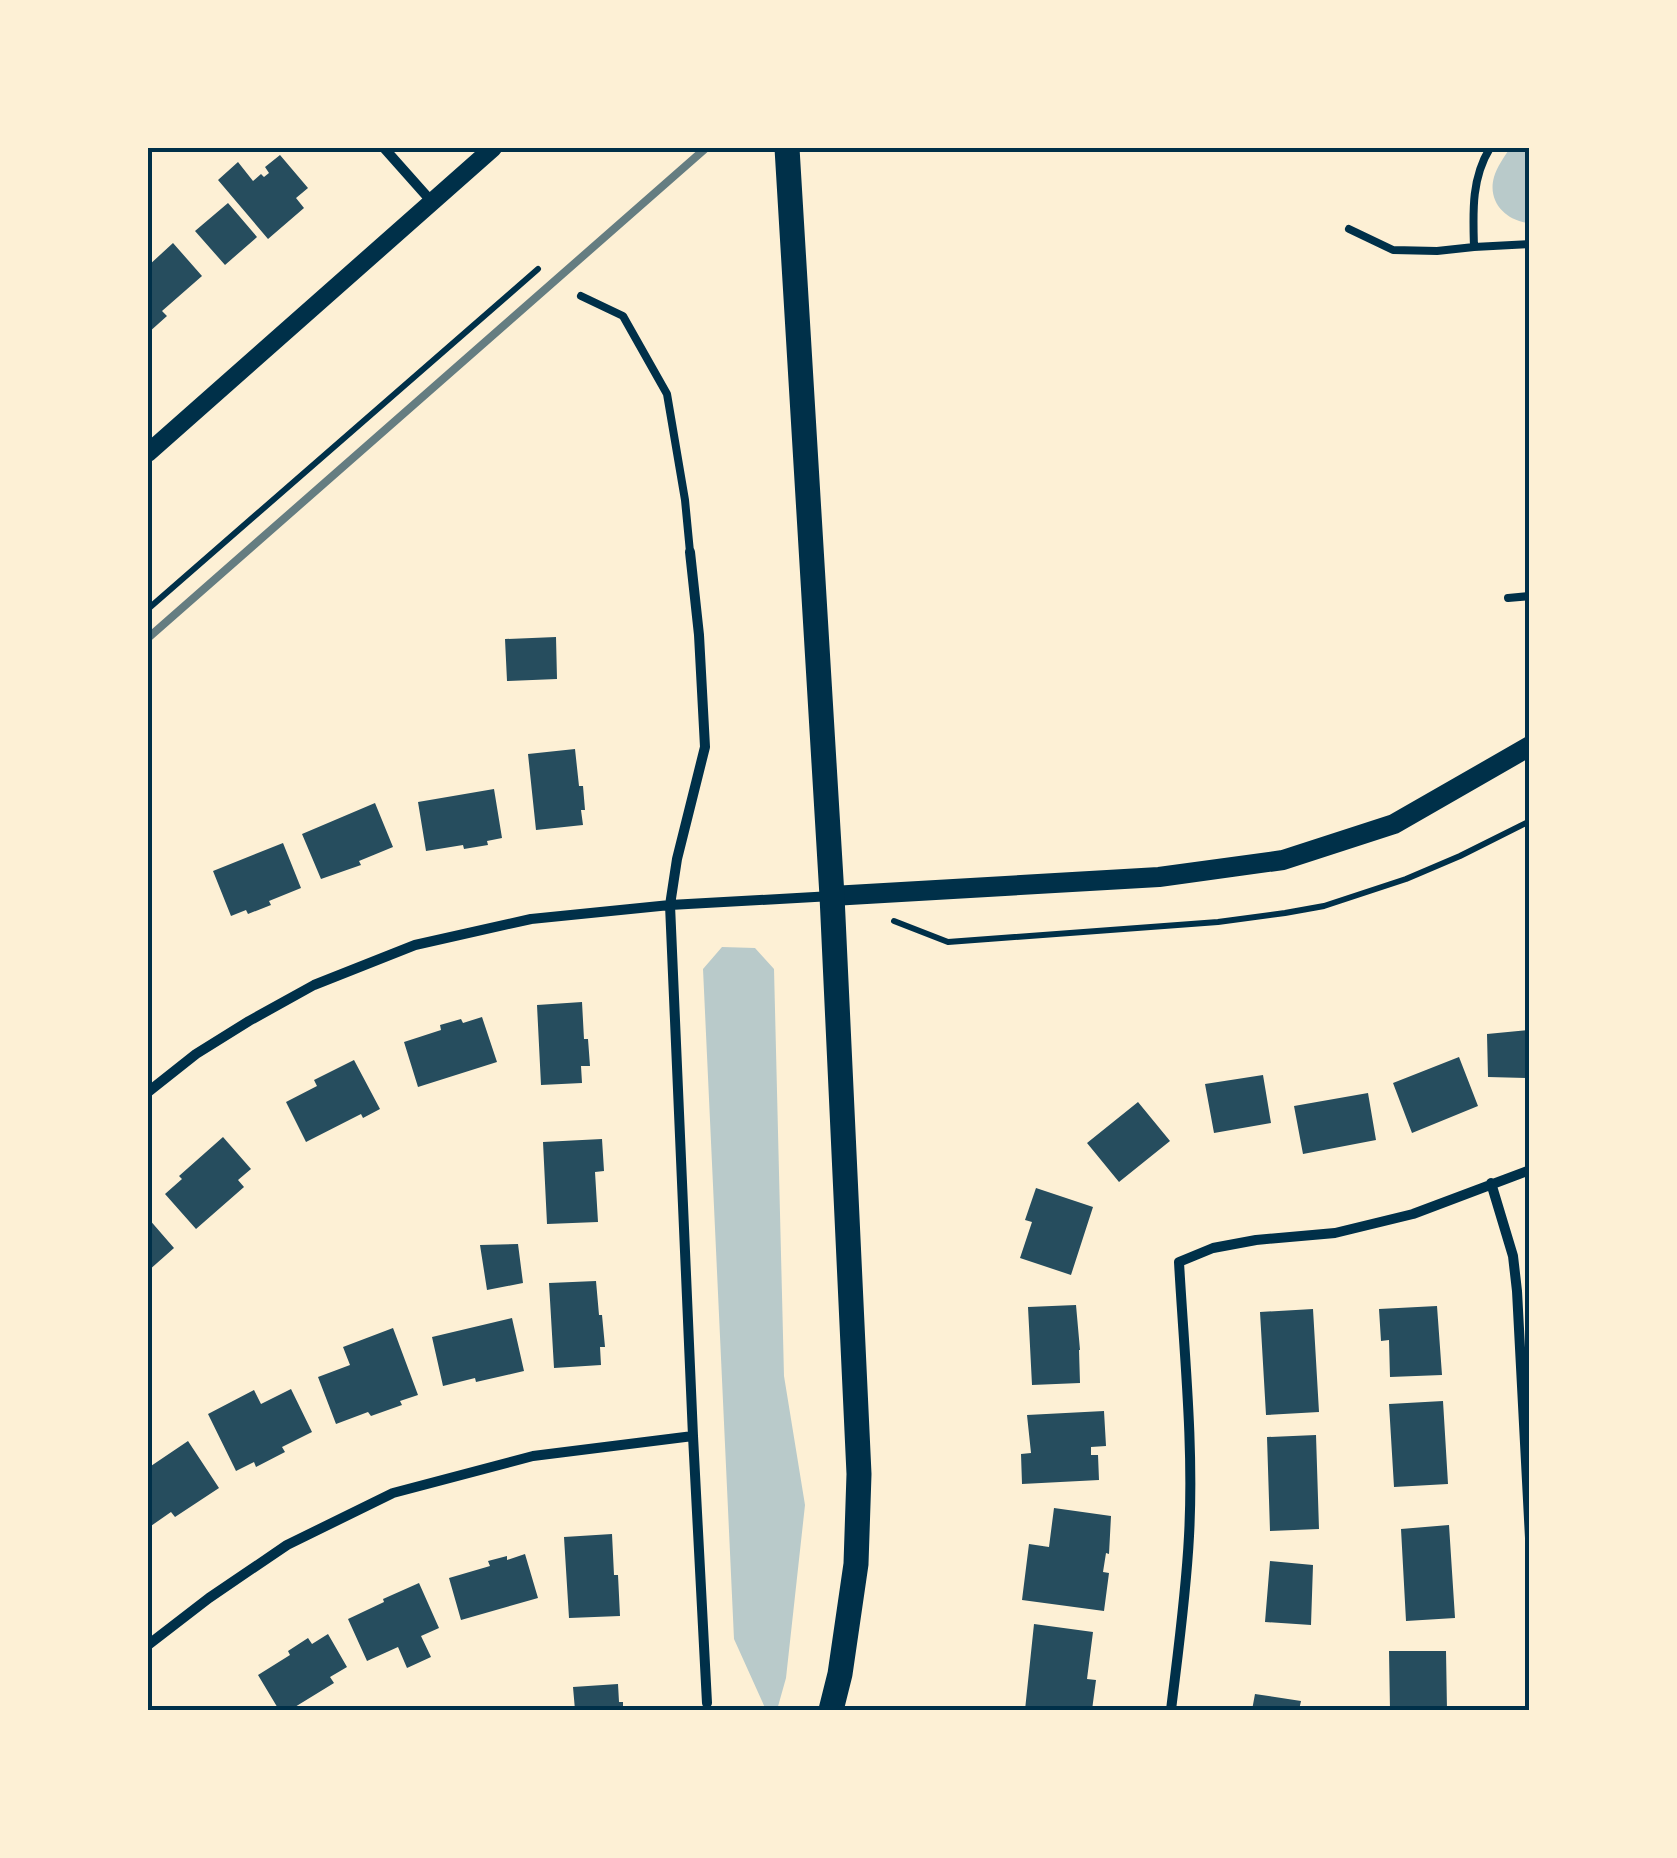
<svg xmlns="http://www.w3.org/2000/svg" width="1677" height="1858" font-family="'IBM Plex Sans',sans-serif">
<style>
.green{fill:#b9caca}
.building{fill:#264d5e}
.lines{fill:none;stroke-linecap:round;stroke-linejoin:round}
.path{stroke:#003049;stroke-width:6}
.service{stroke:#003049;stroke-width:8}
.minor{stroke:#003049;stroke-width:10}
.tertiary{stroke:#003049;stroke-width:18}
.secondary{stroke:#003049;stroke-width:20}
.primary{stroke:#003049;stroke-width:25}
.rail{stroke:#657d81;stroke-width:8}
.neatline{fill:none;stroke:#003049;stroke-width:4}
</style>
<rect width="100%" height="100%" fill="#fdf0d5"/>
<path class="green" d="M1510 148H1529V223C1506 221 1487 202 1494 177 1497 167 1504 157 1510 148Z
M722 947 755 948 774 969 784 1376 805 1505 786 1678 777 1710H766L734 1639 703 969Z"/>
<path class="building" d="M280 155 308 188 296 198 304 208 268 239 218 180 238 162 253 181 261 174 264 177 269 173 265 167Z
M228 203 257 237 225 265 195 231Z
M173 243 202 276 162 311 167 316 148 333V266Z
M556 637 557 679 507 681 505 639Z
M575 749 579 786H583L585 810H581L583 825 536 830 528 754Z
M494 789 502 838 487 841 488 845 464 849 463 845 426 851 418 802Z
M375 803 393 847 359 861 361 865 321 879 302 834Z
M283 843 301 888 269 901 271 905 248 914 246 910 231 916 213 871Z
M582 1002 584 1039H588L590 1066H581L582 1083 541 1085 537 1005Z
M482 1017 497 1062 418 1087 404 1042 441 1030 440 1025 461 1019 463 1023Z
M1530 1030V1078L1488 1077 1487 1034Z
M1459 1057 1478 1106 1412 1133 1393 1083Z
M354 1060 380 1109 363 1118 361 1114 306 1142 286 1102 317 1086 314 1080Z
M1263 1075 1271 1123 1214 1133 1205 1084Z
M1368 1093 1376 1140 1303 1154 1294 1106Z
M1138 1102 1170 1141 1119 1182 1087 1143Z
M223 1137 251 1169 238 1180 244 1187 196 1229 165 1194 182 1179 179 1176Z
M602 1139 604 1171 595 1172 598 1222 547 1224 543 1142Z
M1036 1188 1093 1207 1071 1275 1020 1258 1032 1222 1025 1220Z
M148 1218 174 1248 148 1271Z
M518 1244 523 1283 487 1290 480 1245Z
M596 1281 599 1315H602L605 1347H600L601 1365 554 1368 549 1283Z
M1076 1305 1080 1350H1079L1080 1383 1032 1385 1028 1307Z
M1437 1306 1442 1375 1390 1377 1389 1340 1381 1341 1379 1309Z
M1313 1309 1319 1412 1266 1415 1260 1312Z
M512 1318 524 1371 476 1382 475 1378 443 1386 432 1337Z
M393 1328 418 1395 400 1401 402 1405 371 1416 368 1412 336 1424 318 1377 350 1365 343 1347Z
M291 1389 312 1432 282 1447 285 1452 256 1467 254 1462 236 1471 208 1414 254 1390 261 1404Z
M1443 1401 1448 1484 1394 1487 1389 1404Z
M1104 1411 1106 1446 1091 1447V1455H1098L1099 1480 1022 1484 1021 1454 1031 1453 1027 1415Z
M1316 1435 1319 1529 1270 1531 1267 1437Z
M188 1441 219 1488 175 1517 171 1512 148 1528V1468Z
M1054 1508 1111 1516 1109 1554 1106 1553 1103 1572 1109 1573 1104 1611 1022 1600 1029 1544 1049 1547Z
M1449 1525 1455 1618 1406 1621 1401 1529Z
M612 1534 614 1575H618L620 1616 569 1618 564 1537Z
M525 1554 538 1598 461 1620 449 1578 490 1566 488 1561 507 1556V1560Z
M1270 1561 1313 1565 1311 1625 1265 1622Z
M419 1583 439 1628 421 1636 431 1657 407 1668 398 1647 367 1661 348 1619 384 1602 383 1599Z
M1034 1624 1093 1632 1087 1679 1096 1680 1092 1710H1025Z
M328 1634 347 1667 330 1677 334 1683 290 1710H279L258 1675 290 1655 288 1651 308 1638 312 1644Z
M1389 1651H1446L1447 1710H1390Z
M618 1684 619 1702H623V1710H575L573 1687Z
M1255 1694 1301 1701 1299 1710H1252Z"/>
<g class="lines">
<path class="path" d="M148 609 538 269
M894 921 948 942 1218 922 1285 913 1324 906 1406 879 1460 856 1530 821"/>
<path class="service" d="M1490 148C1471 179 1473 213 1474 247L1530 244
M1349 229 1393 250 1437 251 1474 247
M581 296 623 316 667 394 685 500 690 552
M1508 598 1530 596"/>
<path class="minor" d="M384 148 432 202
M690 552 699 635 705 747 677 859 670 905 693 1436 707 1703
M148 1092 196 1054 249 1021 314 985 415 945 531 919 670 905 832 896
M1491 1183 1513 1256 1517 1291 1530 1538
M148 1645 209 1598 287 1545 393 1493 533 1456 693 1436
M1171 1710C1178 1652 1186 1595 1189 1536 1194 1445 1184 1352 1179 1262L1213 1248 1256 1240 1335 1233 1413 1214 1530 1170"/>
<path class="tertiary" d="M148 453 493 148"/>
<path class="secondary" d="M832 896 1159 877 1283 860 1394 824 1530 746"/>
<path class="primary" d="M787 148 832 896 859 1474 856 1564 840 1674 831 1710"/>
<path class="rail" d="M148 638 706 148"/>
</g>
<rect width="1677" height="1858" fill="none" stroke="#fdf0d5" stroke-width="300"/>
<rect x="150" y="150" width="1377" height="1558" class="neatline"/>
</svg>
